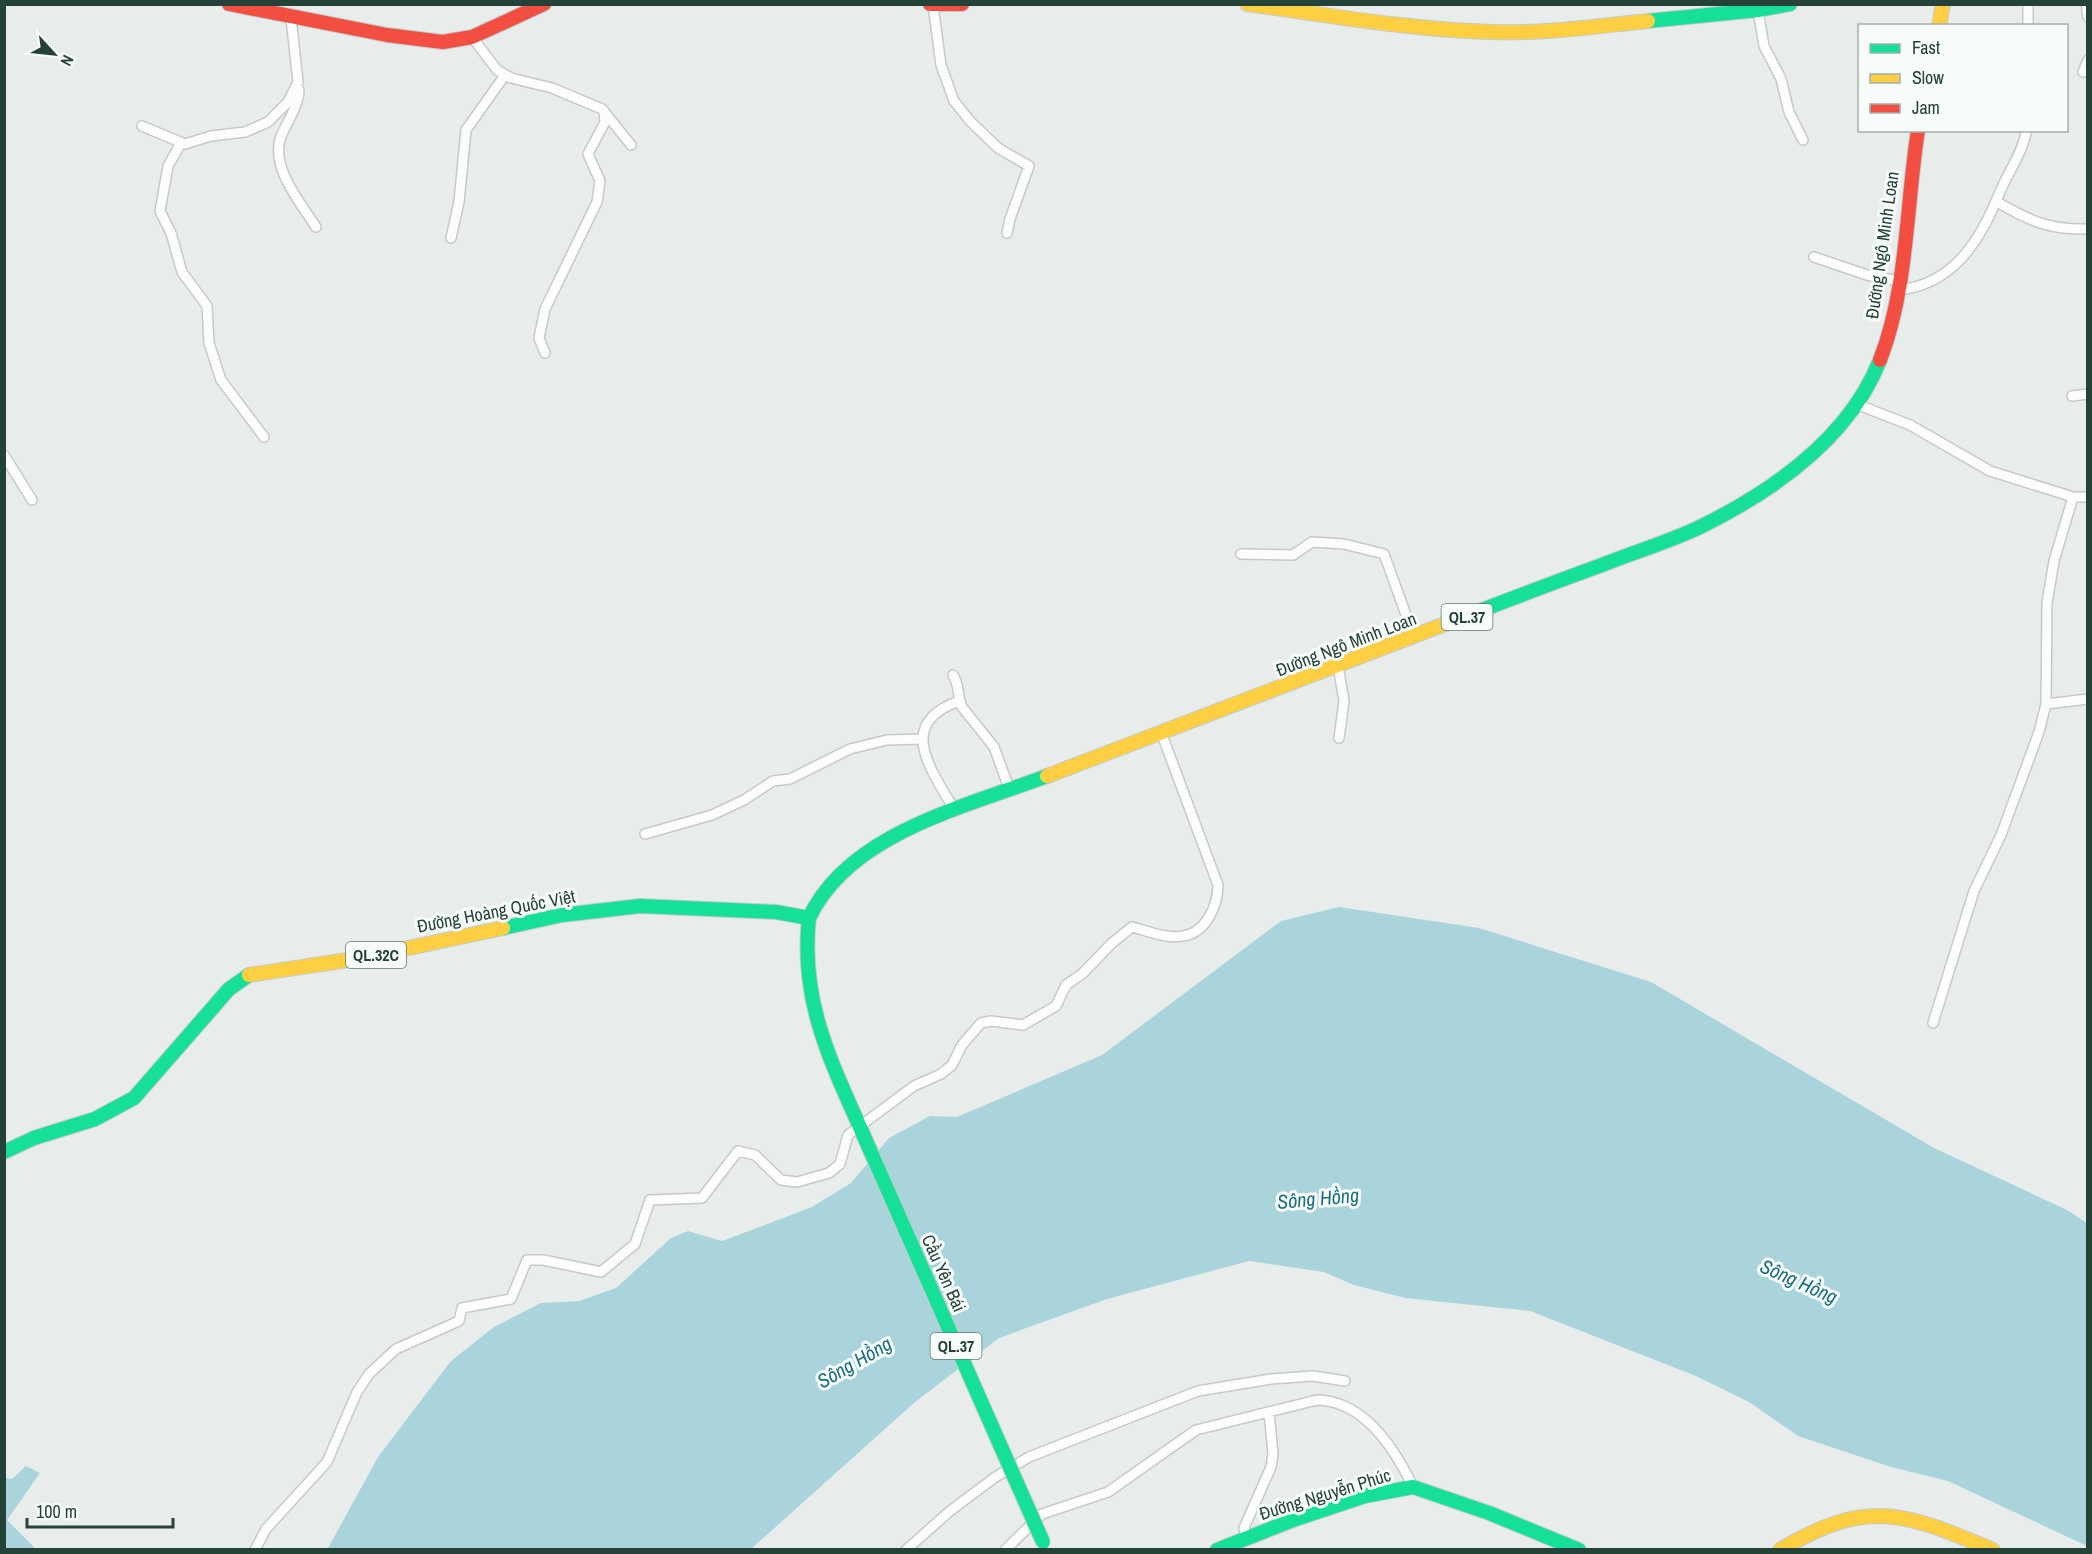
<svg xmlns="http://www.w3.org/2000/svg" width="2092" height="1554" font-family="'Archivo Narrow',sans-serif">
<style>
.water{fill:#a9d4db}
.lines{fill:none;stroke-linecap:round;stroke-linejoin:round}
.street-casing{stroke:#c5cac8;stroke-width:12}
.fast-casing{stroke:#c3cbc8;stroke-width:16}
.slow-casing{stroke:#c3cbc8;stroke-width:16}
.jam-casing{stroke:#c3cbc8;stroke-width:16}
.street{stroke:#fcfcfc;stroke-width:9}
.fast{stroke:#16e098;stroke-width:14}
.slow{stroke:#ffcf43;stroke-width:14}
.jam{stroke:#f24e42;stroke-width:14}
.fast-bridge-casing{stroke:#c3ccc9;stroke-width:16;stroke-linecap:butt}
.fast-bridge{stroke:#16e098;stroke-width:14}
.labels{text-anchor:middle;dominant-baseline:central;stroke-width:6;stroke-linejoin:round;paint-order:stroke}
.shield{fill:#f7fbf9;stroke:#637a73;stroke-width:1.5}
.shield-label{font-size:16px;font-weight:bold;fill:#24423a}
.street-label{font-size:18px;fill:#24423a;stroke:#f7fbf9}
.water-label{font-size:20px;font-style:italic;fill:#1c6f80;stroke:#f7fbf9}
</style>
<rect width="100%" height="100%" fill="#e8edeb"/>
<path class="water" d="M1339 907 1479 928 1651 982 1934 1148 2067 1210 2087 1223V1546L1948 1481 1891 1467 1798 1436 1749 1402 1696 1376 1530 1311 1405 1298 1354 1285 1324 1272 1249 1261 1107 1299 999 1338 915 1402 751 1549 327 1550 378 1457 451 1361 494 1327 541 1303 579 1301 616 1288 671 1238 688 1231 722 1241 812 1207 851 1183 889 1138 930 1116 957 1117 1102 1055 1281 921Z
M26 1466 40 1473 7 1520 36 1549H5V1478L12 1479Z"/>
<g class="lines">
<g class="street-casing">
<path id="street" d="M2028 4V26
M2086 4 2088 17
M933 5 941 65 954 101 970 121 998 148 1029 166 1010 219 1007 233
M1758 10 1764 46 1781 79 1789 112 1803 140
M472 37 497 70 511 78 552 88 602 109 631 145
M2083 72 2088 60
M299 90C299 104 288 121 282 134 268 165 300 202 316 227
M142 126 185 144 211 136 245 132 268 122 288 102 298 82 291 18
M181 143 168 166 160 211 171 233 182 272 207 306 209 343 221 380 264 437
M1997 202C2030 221 2049 230 2088 229
M451 238 459 202 466 130 505 75
M1814 257 1867 275 1899 281
M1898 290C1953 285 1980 241 1999 194 2008 172 2022 154 2027 130
M545 353 539 338 545 309 597 202 600 181 588 154 605 122 604 111
M2072 396 2088 394
M1856 404 1910 425 1990 471 2073 497H2088
M4 455 32 500
M1241 554 1293 555 1312 542 1344 544 1384 554 1414 637
M1338 666 1344 701 1339 738
M953 675C960 686 957 696 962 707L994 747 1010 791
M2046 704 2088 699
M955 811C931 769 895 724 959 701
M645 834 712 815 744 800 773 781 790 779 850 749 887 740 921 739
M1933 1023 1974 891 2001 835 2039 732 2046 704 2047 603 2054 561 2073 497
M1246 1537 1244 1528 1271 1467 1273 1454 1269 1412
M255 1550 266 1529 327 1462 357 1392 369 1374 396 1349 459 1321 462 1308 511 1299 527 1260H543L601 1272 635 1244 650 1200 702 1198 738 1151 755 1155 781 1180 797 1182 829 1173 840 1164 848 1135 914 1086 941 1074 952 1065 962 1045 981 1023 991 1021 1023 1025 1056 1006 1066 985 1082 974 1112 943 1132 927C1148 931 1166 939 1183 936 1206 933 1218 905 1218 885L1161 732
M906 1550 950 1511 994 1478 1029 1457 1198 1391 1271 1379 1313 1376 1345 1381
M1005 1550 1042 1514 1108 1492 1196 1430 1317 1400C1364 1401 1395 1449 1413 1487"/>
</g>
<g class="fast-casing">
<path id="fast" d="M1648 21 1758 10 1790 4
M1453 621C1503 602 1552 583 1602 565 1634 552 1669 542 1700 527 1773 491 1849 439 1880 360
M809 918C799 1007 836 1071 870 1150
M503 928 562 915 640 906 776 912 809 918C849 833 965 807 1047 776
M4 1152 34 1138 95 1119 134 1098 229 989 249 975
M1217 1550 1293 1520 1365 1496 1413 1487 1489 1513 1579 1550"/>
</g>
<g class="slow-casing">
<path id="slow" d="M1247 4C1328 15 1411 30 1493 32 1545 34 1597 26 1648 21
M1939 26 1943 4
M1047 776 1453 621
M249 975 361 958 503 928
M1780 1550C1868 1497 1905 1513 1993 1550"/>
</g>
<g class="jam-casing">
<path id="jam" d="M229 4 387 35 443 42 472 37 544 4
M930 4H962
M1880 360C1908 288 1906 206 1918 130"/>
</g>
<use href="#street" class="street"/>
<use href="#fast" class="fast"/>
<use href="#slow" class="slow"/>
<use href="#jam" class="jam"/>
<g class="fast-bridge-casing">
<path id="fast-bridge" d="M870 1150 1043 1542"/>
</g>
<use href="#fast-bridge" class="fast-bridge"/>
</g>
<g class="labels">
<g class="shield">
<rect x="1441.5" y="604" width="51" height="26" rx="4.5"/>
<rect x="346" y="942" width="60" height="26" rx="4.5"/>
<rect x="930.5" y="1333" width="51" height="26" rx="4.5"/>
</g>
<g class="shield-label">
<text x="1467" y="617">QL.37</text>
<text x="376" y="955">QL.32C</text>
<text x="956" y="1346">QL.37</text>
</g>
<g class="street-label">
<text transform="translate(1882 245) rotate(-82)">Đường Ngô Minh Loan</text>
<text transform="translate(1346 644) rotate(-21)">Đường Ngô Minh Loan</text>
<text transform="translate(496 911) rotate(-11)">Đường Hoàng Quốc Việt</text>
<text transform="translate(944 1273) rotate(66)">Cầu Yên Bái</text>
<text transform="translate(1325 1494) rotate(-17)">Đường Nguyễn Phúc</text>
</g>
<g class="water-label">
<text transform="translate(1318 1198) rotate(-5)">Sông Hồng</text>
<text transform="translate(1799 1281) rotate(24)">Sông Hồng</text>
<text transform="translate(854 1362) rotate(-30)">Sông Hồng</text>
</g>
</g>
<rect width="2092" height="1554" fill="none" stroke="#24423a" stroke-width="12"/>
<rect x="1858" y="24" width="210" height="108" fill="#f7fbf9" stroke="#a3b1ad" stroke-width="1.5"/>
<rect x="1870" y="44" width="30" height="9" fill="#16e098" stroke="#a3b1ad" stroke-width="1.5"/>
<text x="1912" y="54" font-size="18" fill="#24423a">Fast</text>
<rect x="1870" y="74" width="30" height="9" fill="#ffcf43" stroke="#a3b1ad" stroke-width="1.5"/>
<text x="1912" y="84" font-size="18" fill="#24423a">Slow</text>
<rect x="1870" y="104" width="30" height="9" fill="#f24e42" stroke="#a3b1ad" stroke-width="1.5"/>
<text x="1912" y="114" font-size="18" fill="#24423a">Jam</text>
<g transform="translate(54 54) rotate(117)" stroke="#f7fbf9" stroke-width="4.5" paint-order="stroke">
<path d="M0-4.5L10 22L0 15L-10 22Z" fill="#24423a"/>
<text y="-9" font-size="16" font-weight="bold" text-anchor="middle" fill="#24423a">N</text>
</g>
<path d="M27 1518v9h146v-9" fill="none" stroke="#24423a" stroke-width="3"/>
<text x="36" y="1518" font-size="18" fill="#24423a" stroke="#f7fbf9" stroke-width="4.5" paint-order="stroke">100 m</text>
</svg>
